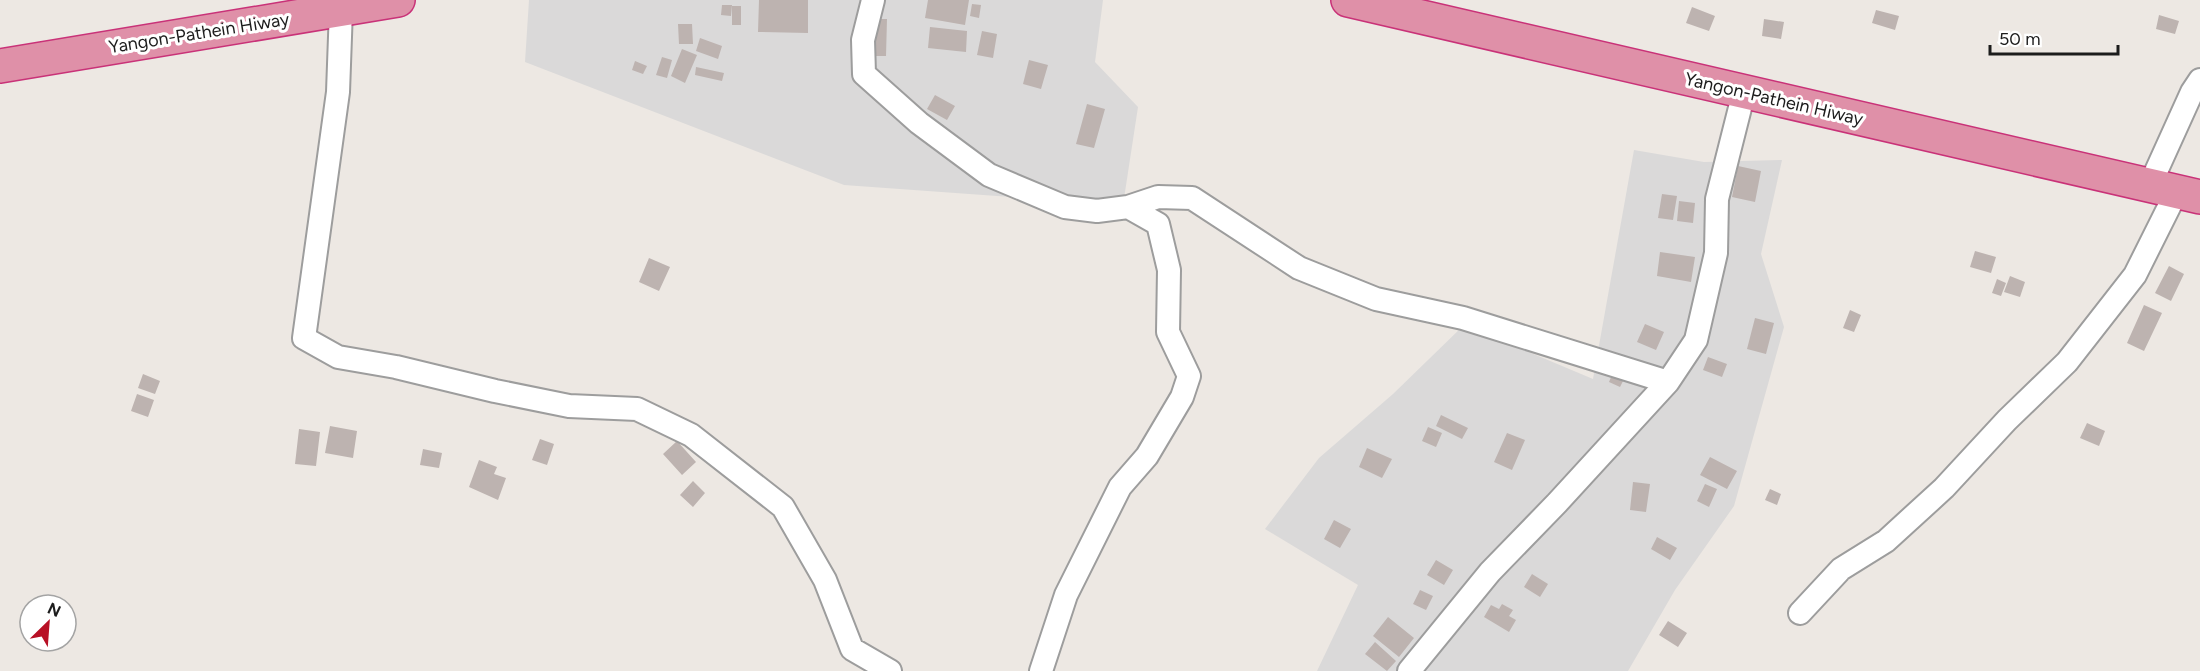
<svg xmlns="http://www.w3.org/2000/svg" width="2200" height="671" font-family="Figtree,sans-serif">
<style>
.residential{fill:#dad9d9}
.building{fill:#bdb3b0}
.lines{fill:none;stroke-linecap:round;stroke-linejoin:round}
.minor-casing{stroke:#9d9d9d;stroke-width:26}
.highway-casing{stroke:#c93278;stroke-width:36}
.minor{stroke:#fff;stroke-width:22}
.highway{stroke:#df90a8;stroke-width:33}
.labels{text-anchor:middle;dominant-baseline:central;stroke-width:6;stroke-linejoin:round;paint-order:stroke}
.street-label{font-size:18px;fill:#1c1c1c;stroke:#fff}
</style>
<rect width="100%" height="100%" fill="#ede8e3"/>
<path class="residential" d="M529 0H1103L1095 62 1138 107 1123 205 844 185 525 62Z
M1634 150 1704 162 1782 160 1761 254 1784 327 1734 506 1675 590 1628 671H1317L1358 585 1265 529 1319 458 1393 394 1464 325 1593 379Z"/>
<path class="building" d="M759 0H808V33L758 32Z
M928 0H969L965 25 925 18Z
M972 4 981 5 979 18 970 16Z
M722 5H732L731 16 721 15Z
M732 6H741V25H732Z
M1692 7 1715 16 1709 31 1686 23Z
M1876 10 1899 16 1895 30 1872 23Z
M2159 15 2179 21 2175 34 2156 29Z
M872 19H887L886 56H871Z
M1764 19 1784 22 1781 39 1762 36Z
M678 24H692L693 44H679Z
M930 27 967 31 966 52 928 48Z
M982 31 997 34 993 58 977 55Z
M700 38 722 46 718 59 696 51Z
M682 49 697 55 685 83 671 76Z
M662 57 672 60 667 78 656 75Z
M1029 60 1048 65 1041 89 1023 84Z
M635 61 647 66 643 74 632 70Z
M696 67 724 73 722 81 695 75Z
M935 95 955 106 947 120 927 109Z
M1087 104 1105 109 1094 148 1076 144Z
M1738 166 1761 171 1755 202 1732 197Z
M1662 194 1677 196 1673 220 1658 218Z
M1679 201 1695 203 1693 223 1677 221Z
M1975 251 1996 257 1991 273 1970 267Z
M1660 252 1695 257 1691 282 1657 276Z
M649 258 670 267 659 291 639 282Z
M2169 266 2184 274 2171 301 2155 293Z
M2010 276 2025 282 2020 297 2004 292Z
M1997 279 2006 283 2001 296 1992 293Z
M2144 305 2162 313 2144 351 2127 343Z
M1850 310 1861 315 1854 332 1843 328Z
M1755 318 1774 323 1766 354 1747 349Z
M1645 324 1664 332 1656 350 1637 342Z
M1708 357 1727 364 1722 377 1703 370Z
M1614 370 1626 375 1620 387 1609 382Z
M143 374 160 381 155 394 138 388Z
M137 394 154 400 148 417 131 411Z
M1441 415 1468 428 1462 439 1436 426Z
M2087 423 2105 431 2099 446 2080 438Z
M330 426 357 431 353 458 325 453Z
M1428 427 1442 433 1436 447 1422 441Z
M299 429 320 432 316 466 295 464Z
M1507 433 1525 440 1512 470 1494 462Z
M540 439 554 444 547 465 532 460Z
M677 441 696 462 682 475 663 454Z
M1367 448 1392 459 1382 478 1359 467Z
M423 449 442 453 439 468 420 465Z
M1710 457 1737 471 1727 489 1700 475Z
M479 460 497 467 494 474 506 478 498 500 469 487Z
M693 481 705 493 693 507 680 495Z
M1633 482 1650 484 1646 512 1630 510Z
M1705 484 1717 489 1709 507 1697 501Z
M1770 489 1781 494 1777 505 1765 500Z
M1334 520 1351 529 1340 548 1324 539Z
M1657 537 1677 548 1670 560 1651 549Z
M1436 560 1453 570 1444 585 1427 575Z
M1532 574 1548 584 1540 597 1524 587Z
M1420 590 1433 596 1426 610 1413 604Z
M1502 604 1513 610 1509 616 1516 620 1509 632 1484 617 1491 605 1499 609Z
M1388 617 1414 638 1399 657 1373 636Z
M1668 621 1687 633 1678 647 1659 635Z
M1375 642 1396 661 1387 671 1365 654Z"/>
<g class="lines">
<g class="minor-casing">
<path id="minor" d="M873 0 863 40 864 74 919 123 989 175 1065 207 1097 211 1128 207 1158 224 1169 270 1168 332 1189 376 1182 397 1147 456 1120 487 1066 595 1041 671
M341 9 338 92 304 338 338 357 396 367 495 391 569 406 637 409 691 435 783 507 825 580 852 649 890 671
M2149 187 2192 92 2200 80
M1128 207 1158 197 1192 198 1299 268 1376 299 1463 318 1668 382
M1800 613 1841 569 1886 541 1944 488 2007 420 2067 362 2135 275 2176 193
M1409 671 1490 572 1557 503 1668 382 1696 340 1716 253 1717 199 1744 92"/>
</g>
<g class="highway-casing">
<path id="highway" d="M1348 0 2200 197
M0 66 398 0"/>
</g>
<use href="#minor" class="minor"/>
<use href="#highway" class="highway"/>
</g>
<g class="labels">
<g class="street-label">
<text transform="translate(199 33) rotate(-9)">Yangon-Pathein Hiway</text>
<text transform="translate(1774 99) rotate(13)">Yangon-Pathein Hiway</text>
</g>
</g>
<g transform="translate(48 623) rotate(25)"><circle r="28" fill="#ffffff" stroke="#a4a4a4" stroke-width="1.5"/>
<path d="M0-4.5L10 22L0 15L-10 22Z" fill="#b81025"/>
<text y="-9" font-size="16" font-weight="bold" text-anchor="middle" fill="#1c1c1c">N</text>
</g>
<path d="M1990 45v9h128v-9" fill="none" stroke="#1c1c1c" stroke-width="3"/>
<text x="1999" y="45" font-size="18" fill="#1c1c1c" stroke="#ffffff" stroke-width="4.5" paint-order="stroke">50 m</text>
</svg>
